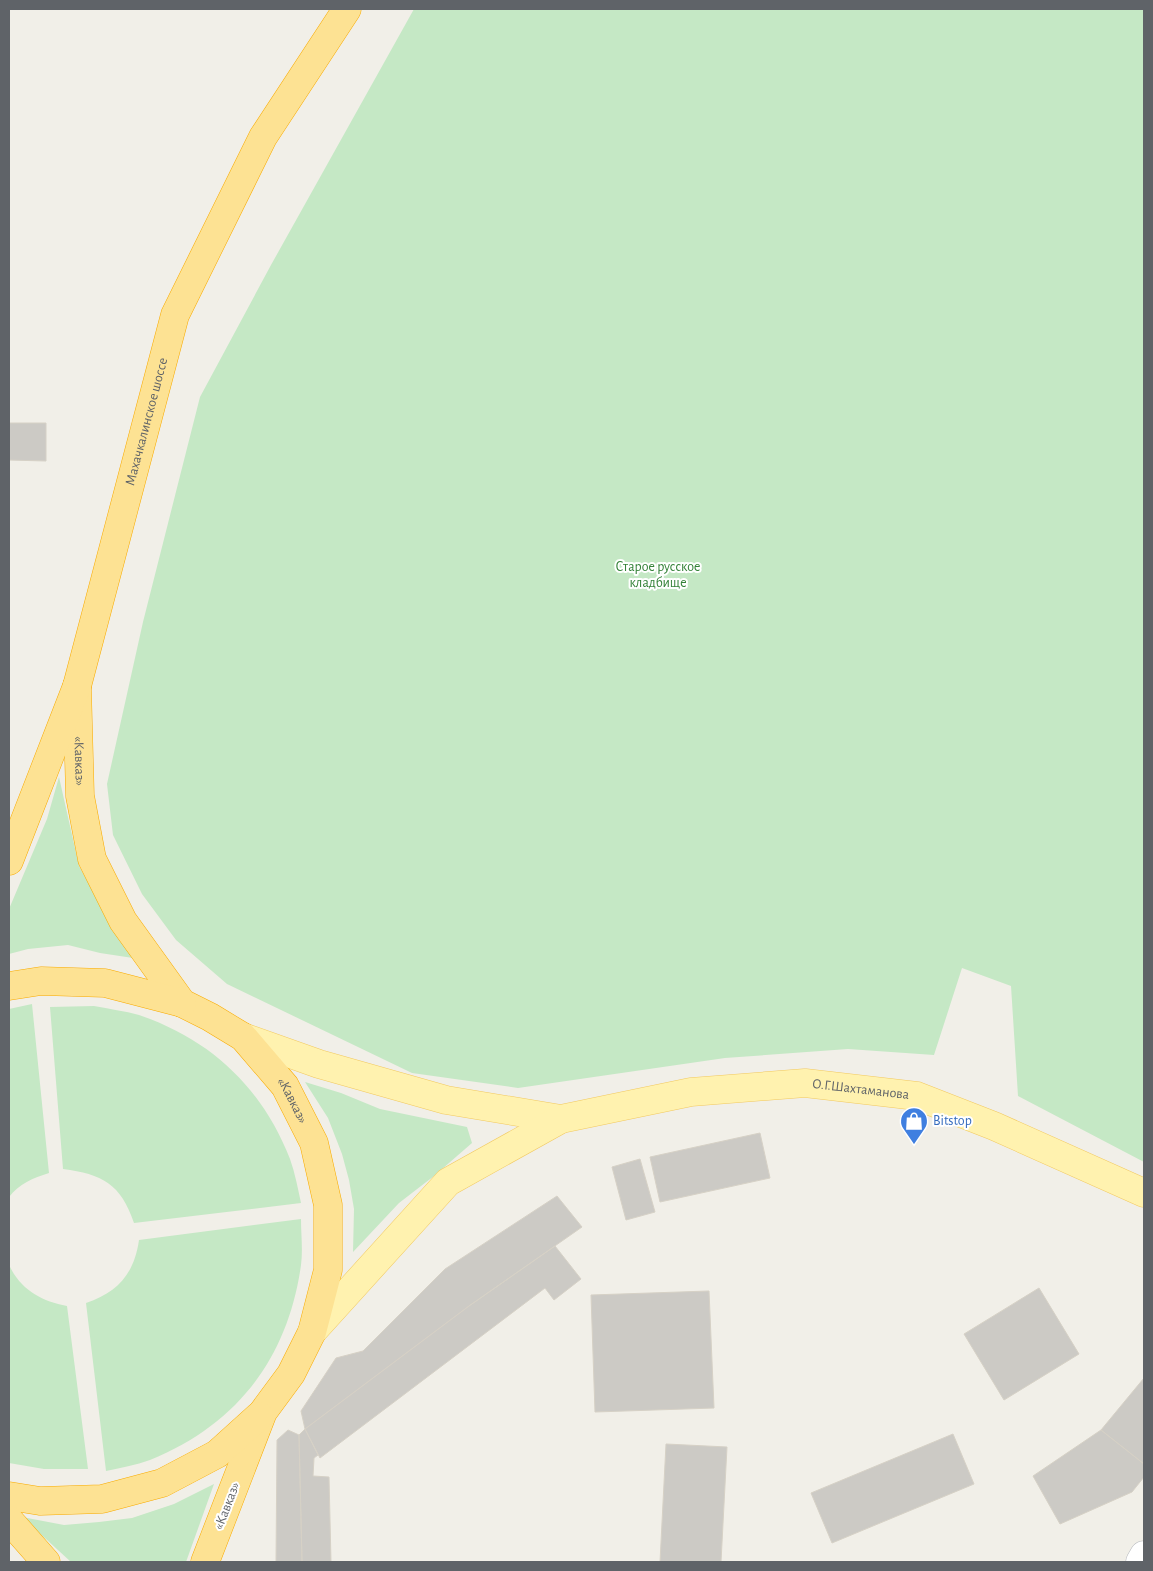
<svg xmlns="http://www.w3.org/2000/svg" width="1153" height="1571" font-family="'Alegreya Sans',sans-serif">
<style>
.green{fill:#c5e8c5}
.building{fill:#cccac5;stroke:#d6d1c6}
.lines{fill:none;stroke-linecap:round;stroke-linejoin:round}
.minor-casing{stroke:#b5b8bc;stroke-width:29}
.major-casing{stroke:#f2c960;stroke-width:29}
.highway-casing{stroke:#f9ab00;stroke-width:29}
.minor{stroke:#fff;stroke-width:28}
.major{stroke:#fff2af;stroke-width:28}
.highway{stroke:#fde293;stroke-width:28}
.labels{text-anchor:middle;dominant-baseline:central;stroke-width:4;stroke-linejoin:round;paint-order:stroke}
.street-label{font-size:14px;fill:#5f6368;stroke:#fff}
.park-label{font-size:14px;fill:#348238;stroke:#fff}
.shop-label{font-size:14px;fill:#366cbe;stroke:#fff;text-anchor:start}
</style>
<rect width="100%" height="100%" fill="#f1efe8"/>
<path class="green" d="M414 9H1144V1162L1018 1096 1011 986 962 968 934 1055 848 1049 725 1058 518 1088 412 1073 227 984 176 940 142 894 113 835 107 784 143 622 200 397 271 265Z
M59 777 79 866 107 917 133 958 100 953 68 945 28 949 9 954V909L47 819Z
M32 1004 49 1173C33 1178 19 1184 9 1197V1009Z
M94 1006C109 1009 125 1011 139 1015 212 1040 262 1088 290 1159 295 1173 298 1189 301 1203L134 1223C121 1184 102 1174 63 1169L50 1007Z
M305 1082 341 1093 380 1109 467 1127 472 1143 434 1176 399 1203 353 1252 354 1209 349 1180 342 1154 328 1118Z
M301 1219C301 1234 303 1250 301 1265 288 1358 237 1425 150 1460 136 1465 120 1468 106 1471L86 1303C118 1292 134 1274 139 1240Z
M9 1265C21 1290 41 1301 67 1306L88 1469H44L9 1463Z
M214 1484 186 1562H71L22 1517 64 1525 99 1522 132 1518 174 1504Z"/>
<path class="building" d="M9 423H46V461L9 460Z
M760 1133 770 1178 660 1202 650 1157Z
M640 1159 655 1212 626 1220 612 1167Z
M557 1196 582 1227 469 1306 305 1429 301 1411 336 1358 363 1351 445 1269Z
M555 1246 581 1279 554 1300 545 1288 320 1458 305 1429 469 1306Z
M1039 1288 1079 1354 1004 1400 964 1334Z
M709 1291 714 1408 595 1412 591 1295Z
M1144 1378V1464L1101 1430Z
M305 1429 318 1455 314 1458 313 1476 329 1477 331 1562H302L299 1435Z
M288 1430 299 1435 302 1562H276L277 1440Z
M1101 1430 1144 1464V1477L1132 1492 1060 1524 1033 1476Z
M953 1434 974 1484 832 1543 811 1493Z
M666 1444 727 1447 721 1562H660Z"/>
<g class="lines">
<g class="minor-casing">
<path id="minor" d="M1140 1562 1144 1555"/>
</g>
<g class="major-casing">
<g id="major">
<path d="M243 1037 319 1064 446 1100 561 1119"/>
<path id="s1" d="M312 1332 448 1182 561 1119 691 1092 805 1083 917 1096 994 1126 1144 1193"/>
</g>
</g>
<g class="highway-casing">
<g id="highway">
<path id="s2" d="M77 686 80 796 92 859 123 921 182 1003 210 1017 243 1037 285 1086 314 1143 328 1205V1270L312 1332 291 1374 263 1412 205 1562"/>
<path id="s3" d="M9 861 77 686 175 315 263 137 347 9"/>
<path d="M9 986 41 981 105 983 182 1003"/>
<path d="M9 1496 40 1501 102 1499 162 1483 217 1454 259 1416"/>
<path d="M9 1520 46 1562"/>
</g>
</g>
<use href="#minor" class="minor"/>
<use href="#major" class="major"/>
<use href="#highway" class="highway"/>
</g>
<defs>
<g id="shop-pin" transform="scale(1.4375)"><path d="M0 17L-7.5 6A9.5 9.5 0 1 1 7.5 6Z" fill="#3f7fe0" stroke="#fff"/><path d="M-5-2.5h2.3a2.7 3.5 0 0 1 5.4 0H5L5.5 6h-11ZM-1.5-2.5h3a1.5 2.3 0 0 0-3 0Z" fill="#fff"/></g>
</defs>
<g fill-rule="evenodd">
<use href="#shop-pin" x="914" y="1121"/>
</g>
<g class="labels">
<g class="street-label">
<text stroke="none"><textPath href="#s3" startOffset="461">Махачкалинское шоссе</textPath></text>
<text stroke="none"><textPath href="#s2" startOffset="75">«Кавказ»</textPath></text>
<text stroke="none"><textPath href="#s1" startOffset="635">О.Г.Шахтаманова</textPath></text>
<text stroke="none"><textPath href="#s2" startOffset="495">«Кавказ»</textPath></text>
<text transform="translate(227 1506) rotate(-69)">«Кавказ»</text>
</g>
<g class="park-label">
<text x="658" y="567">Старое русское<tspan x="658" dy="16">кладбище</tspan></text>
</g>
<g class="shop-label">
<text x="933" y="1121">Bitstop</text>
</g>
</g>
<rect width="1153" height="1571" fill="none" stroke="#5f6368" stroke-width="20"/>
</svg>
